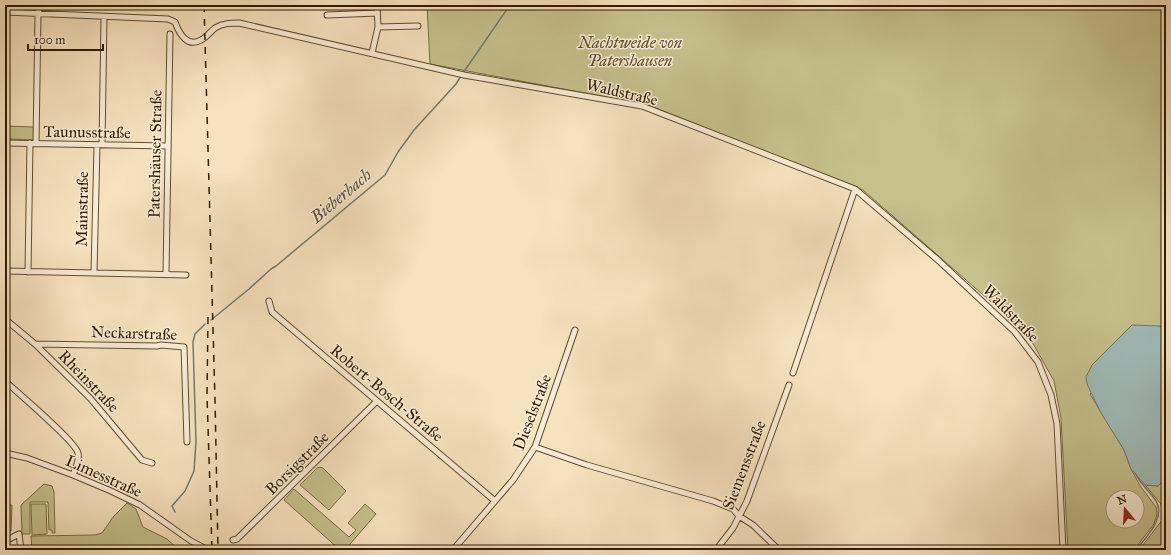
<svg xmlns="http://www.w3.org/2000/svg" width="1171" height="555" font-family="'IM FELL Great Primer',serif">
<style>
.green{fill:#c5c08c;stroke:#7a6d46;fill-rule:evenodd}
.water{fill:#9fbcb9;stroke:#727b6f}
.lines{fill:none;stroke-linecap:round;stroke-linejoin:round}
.stream{stroke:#727b6f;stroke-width:1.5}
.minor-casing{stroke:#614c30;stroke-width:7}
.minor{stroke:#faecd5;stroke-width:5}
.rail{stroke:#2f1a00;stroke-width:1.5;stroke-dasharray:7 7;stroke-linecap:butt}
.labels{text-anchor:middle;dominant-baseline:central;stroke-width:3;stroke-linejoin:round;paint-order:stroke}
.park-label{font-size:16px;font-style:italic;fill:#5c4c2a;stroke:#faecd5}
.street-label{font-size:16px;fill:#2f1a00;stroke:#faecd5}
.water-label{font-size:17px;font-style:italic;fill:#565341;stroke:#faecd5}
</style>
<rect width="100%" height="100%" fill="#f7e2bf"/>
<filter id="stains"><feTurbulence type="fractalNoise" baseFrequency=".005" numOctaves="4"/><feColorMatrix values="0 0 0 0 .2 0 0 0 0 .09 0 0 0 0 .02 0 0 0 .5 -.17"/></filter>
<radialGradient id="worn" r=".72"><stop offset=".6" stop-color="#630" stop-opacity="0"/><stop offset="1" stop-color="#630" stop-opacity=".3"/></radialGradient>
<path class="green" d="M427 5H1166V328L1159 326 1090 394 1124 450 1131 469 1141 487 1156 507 1157 514 1154 524 1134 550H1068L1061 418 1054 381 1031 340 1006 317 1005 314 863 190 648 105 430 64ZM1113 497H1137V521H1113Z
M5 126 34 127V140L5 139Z
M320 467 323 468 346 491 329 510 300 485 317 468Z
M1166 478V550H1139L1163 519 1161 504 1145 485 1158 486Z
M44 484 52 486 54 492 55 533H52V530H49L48 502H30V534H22L21 505Z
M294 489 349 537 356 530 348 523 365 504 376 514 345 550H340L284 500Z
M127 503 136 509 143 527 167 539 179 550H32L31 536 95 535 102 533 113 517Z
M31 504H46L47 534 32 535Z
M5 505H12L11 531H5Z"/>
<path class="water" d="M1132 325 1159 326 1166 328V478L1158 486 1145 485 1131 469 1124 450 1101 413 1087 384 1086 377 1092 365Z"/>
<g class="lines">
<path class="stream" d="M463 73 510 5
M211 320 249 289 271 269 276 266 385 175 398 152 414 130 456 84 461 76
M1135 473C1140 483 1147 489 1154 498 1168 516 1147 536 1136 550
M172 506 185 491 194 471 196 442 193 342 195 334 205 324
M172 506 175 512"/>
<g class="minor-casing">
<path id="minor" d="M5 12 168 19 175 22C179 33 187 48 201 40 207 37 210 32 215 28 223 23 231 23 239 23L464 75 642 106 855 189 939 261 1015 332 1038 362 1051 395 1057 424 1063 550
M327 15 377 13
M378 27 418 26
M372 53 378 27 377 5
M5 143 168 146
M36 143 38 14 40 5
M102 145 104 17
M5 271 186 275
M28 272 30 143
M94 273 97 145
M166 274 170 34
M269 301 272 312 495 501
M5 319 35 344 90 398 142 460 152 463
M35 344 157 346 161 345 184 347 187 442
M793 373 855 189
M5 381C17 392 76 442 78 453 80 460 75 469 73 475
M535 447 587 465 713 501 733 509 739 516 753 525 779 550
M5 453 27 458 73 475 111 491 140 505 191 541 208 550
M233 540 237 539 377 401
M5 541 19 534 21 550
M453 550 513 480 535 447 575 330
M716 550 733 528 747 501 789 385"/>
</g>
<use href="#minor" class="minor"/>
<path class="rail" d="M204 5 215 400 218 550
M208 317 207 396 212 550"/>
</g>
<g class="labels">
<g class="park-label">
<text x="630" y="42">Nachtweide von<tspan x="630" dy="18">Patershausen</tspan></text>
</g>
<g class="street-label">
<text transform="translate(622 92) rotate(13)">Waldstraße</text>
<text transform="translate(87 132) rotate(1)">Taunusstraße</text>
<text transform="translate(155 154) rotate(-89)">Patershäuser Straße</text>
<text transform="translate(82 209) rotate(-89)">Mainstraße</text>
<text transform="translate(1011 313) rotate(46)">Waldstraße</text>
<text transform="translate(134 333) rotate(2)">Neckarstraße</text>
<text transform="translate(89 381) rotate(46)">Rheinstraße</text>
<text transform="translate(387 393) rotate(40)">Robert-Bosch-Straße</text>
<text transform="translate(532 412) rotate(-69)">Dieselstraße</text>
<text transform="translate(297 463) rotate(-45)">Borsigstraße</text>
<text transform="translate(744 465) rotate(-69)">Siemensstraße</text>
<text transform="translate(104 476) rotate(24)">Limesstraße</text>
</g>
<g class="water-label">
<text transform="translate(341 196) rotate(-40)">Bieberbach</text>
</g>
</g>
<rect width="1171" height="555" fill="none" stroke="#f7e2bf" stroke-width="20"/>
<rect x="6" y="6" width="1159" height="543" fill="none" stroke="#2f1a00" stroke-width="2"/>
<rect x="10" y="10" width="1151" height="535" fill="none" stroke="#2f1a00"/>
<g transform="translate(1125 509) rotate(342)"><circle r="19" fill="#faecd5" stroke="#a99880"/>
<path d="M0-3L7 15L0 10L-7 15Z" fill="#8f2418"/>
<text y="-6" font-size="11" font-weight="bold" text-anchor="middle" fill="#2f1a00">N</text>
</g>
<path d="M28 44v6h75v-6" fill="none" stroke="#2f1a00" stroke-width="2"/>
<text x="34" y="44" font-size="12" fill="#2f1a00" stroke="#faecd5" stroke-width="3" paint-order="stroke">100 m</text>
<rect width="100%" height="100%" filter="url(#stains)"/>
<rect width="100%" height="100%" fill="url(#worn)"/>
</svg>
